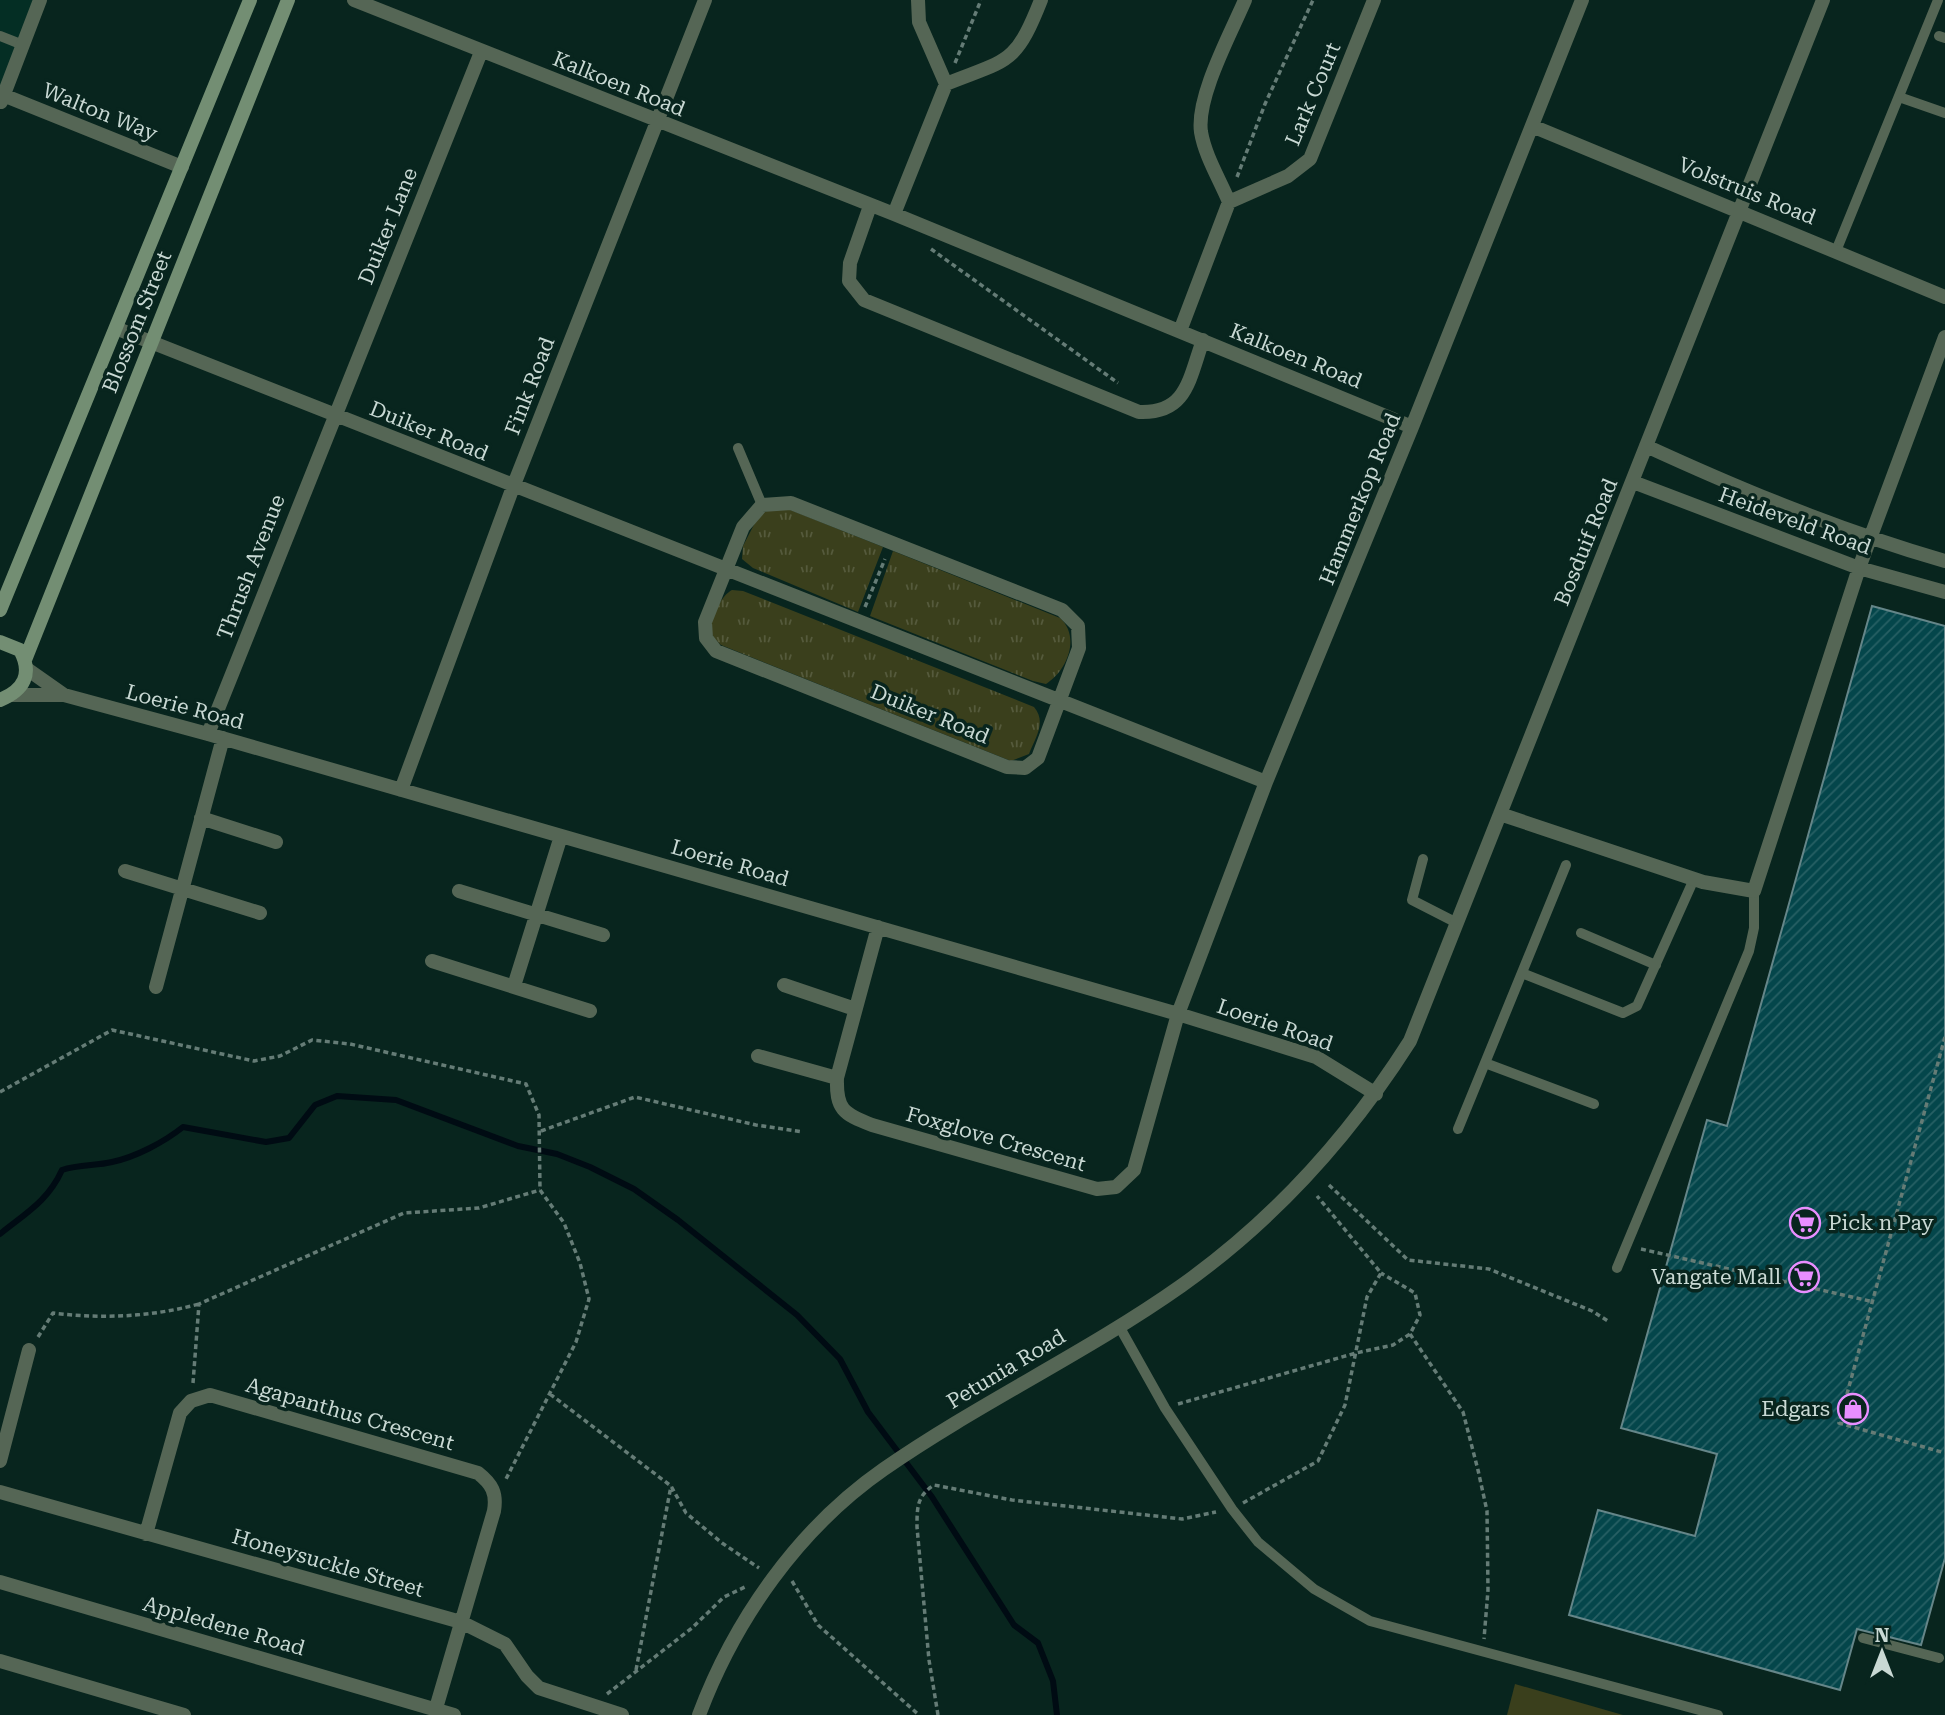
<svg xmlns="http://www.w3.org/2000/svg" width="1945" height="1715" font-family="'Roboto Serif',serif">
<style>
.built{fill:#042e24}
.grass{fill:url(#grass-tufts)}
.pitch{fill:#3a3f1c}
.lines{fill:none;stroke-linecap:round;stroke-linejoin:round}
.stream{stroke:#000b13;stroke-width:6}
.building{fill:url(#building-hatch);stroke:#658689;stroke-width:2}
.path{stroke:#657c76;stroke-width:3.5;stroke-dasharray:5 3.5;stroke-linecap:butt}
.lane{stroke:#565;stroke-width:10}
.street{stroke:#565;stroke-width:14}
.secondary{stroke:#738e73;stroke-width:14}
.labels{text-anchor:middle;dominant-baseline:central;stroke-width:7;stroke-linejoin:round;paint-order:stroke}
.street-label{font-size:21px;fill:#c9d9d4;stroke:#08251e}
.poi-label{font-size:21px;fill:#c9d9d4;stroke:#08251e;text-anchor:end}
</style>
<defs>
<pattern id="grass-tufts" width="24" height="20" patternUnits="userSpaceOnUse" patternTransform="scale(1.75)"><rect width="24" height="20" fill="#3a3f1c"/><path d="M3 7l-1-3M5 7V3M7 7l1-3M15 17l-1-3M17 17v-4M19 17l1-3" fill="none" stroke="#555a3c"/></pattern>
<pattern id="building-hatch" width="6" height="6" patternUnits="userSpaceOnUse" patternTransform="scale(1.75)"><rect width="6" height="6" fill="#04464b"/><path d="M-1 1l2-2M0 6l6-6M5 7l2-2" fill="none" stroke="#276064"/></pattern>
</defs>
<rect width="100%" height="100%" fill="#08251e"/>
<path class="built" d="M0 0H40L0 103Z"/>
<path class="grass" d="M783 507 883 547 858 612 753 568 742 559 743 546 760 513Z
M893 551 1060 618C1081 637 1067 671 1046 684L1033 681 870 616Z
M732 590 743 591 1034 707C1047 722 1035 738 1029 754L1011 761 721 645C717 641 712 637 711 631 709 618 722 595 732 590Z"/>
<path class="pitch" d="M1515 1684 1623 1715H1507Z"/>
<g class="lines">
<path class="stream" d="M0 1234C26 1213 48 1201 62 1170 79 1164 96 1166 112 1162 136 1157 164 1142 183 1127L266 1142 289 1138 315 1105 337 1096 396 1100 518 1146 557 1154 590 1167 634 1189 678 1220 797 1315 840 1359 868 1412 932 1497 1014 1625 1038 1643 1053 1681 1057 1715"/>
</g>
<path class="building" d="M1872 606 1945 626V1558L1921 1645 1857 1629 1840 1690 1569 1615 1598 1510 1695 1536 1717 1454 1621 1428 1707 1120 1727 1126Z"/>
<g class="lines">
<path class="path" d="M955 63 981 0
M1237 177 1265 104 1313 0
M931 249 1118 383
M865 607 885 559
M1945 1037 1839 1423 1945 1453
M0 1092 112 1030 254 1061 280 1056 312 1040 350 1044 526 1084 539 1115 540 1190 564 1223 580 1263 589 1299 576 1342 506 1479
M541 1131 635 1097 756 1125 803 1132
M1329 1185 1408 1260 1489 1269 1592 1311 1608 1321
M1641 1249 1874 1302
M1410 1334 1463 1412 1478 1470 1487 1511 1488 1590 1484 1639
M38 1337 53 1313C103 1319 151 1317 199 1304
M193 1383 199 1304 404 1213 479 1208 540 1190
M550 1394 671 1486 686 1513 722 1543 759 1568
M1178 1404 1356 1353 1393 1345 1410 1334 1420 1315 1415 1293 1381 1273
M1243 1503 1318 1461 1345 1405 1367 1297 1381 1273 1317 1196
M792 1581 818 1625 919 1715
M636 1670 671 1486
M607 1694 692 1628 724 1597 747 1586
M938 1715 929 1660 917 1527C917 1507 917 1496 934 1485L1012 1500 1182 1519 1216 1512"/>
<path class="lane" d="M0 36 23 45
M1939 36 1945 38
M1899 97 1945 113
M1836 251 1938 0
M738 448 762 505
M1423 859 1412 900 1457 923
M1581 933 1656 965
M1522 973 1623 1013 1637 1006 1694 879
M1485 1063 1594 1104
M1458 1129 1566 865
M1617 1268 1749 951 1754 928V891
M1119 1326 1165 1408 1232 1509 1258 1542 1314 1589 1370 1621 1718 1715
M1863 1638 1939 1658"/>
<path class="street" d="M354 0 894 214 1412 427
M946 84C1008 59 1015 66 1041 0
M3 95 182 167
M1 102 40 0
M1532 126 1945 297
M1229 202 1288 176 1310 159 1374 0
M870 206 850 263 849 281 864 300 1139 412C1187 414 1189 379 1203 340
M894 214 946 84 919 22 918 0
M118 329 1266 782
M1180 331 1229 202C1220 180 1205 156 1201 132 1196 97 1231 33 1245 0
M1646 446C1744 491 1841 531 1945 561
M1633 482 1859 568 1945 592
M791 503 1062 610 1078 626 1079 648 1038 758 1025 768 1007 767 716 651 706 638 705 622 743 527 762 505Z
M27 669 64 695
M12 695H64L208 734 1178 1014 1316 1057 1376 1094
M208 734 481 52
M401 790 513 487 705 0
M1500 814 1703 882 1754 891 1859 568 1945 337
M201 818 276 842
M125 871 260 913
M459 891 603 935
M878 927 837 1078C836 1109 843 1114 872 1125L1097 1189 1116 1187 1134 1170 1178 1014 1266 782 1412 427 1582 0
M432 961 590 1011
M784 985 855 1009
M514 986 561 836
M156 987 223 738
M758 1056 837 1078
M0 1461 29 1350
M0 1492 461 1622 505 1644 527 1676 539 1688 622 1715
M146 1534 180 1413 191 1401 210 1395 478 1473C492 1484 497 1493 494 1511L434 1715
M0 1582 454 1715
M0 1661 184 1715
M699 1715C735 1619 799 1528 884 1469 979 1403 1086 1353 1181 1286 1274 1220 1349 1137 1410 1041L1823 0"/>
<path class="secondary" d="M0 610 250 0
M0 642 20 650C33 674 24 690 0 700
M25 660 288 0"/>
</g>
<defs>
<g id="supermarket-ring" transform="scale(1.575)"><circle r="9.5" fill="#08251e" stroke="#e88eff" stroke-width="1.5"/><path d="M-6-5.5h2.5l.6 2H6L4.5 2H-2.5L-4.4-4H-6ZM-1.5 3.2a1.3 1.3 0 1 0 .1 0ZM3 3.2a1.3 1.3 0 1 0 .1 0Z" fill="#e88eff"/></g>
<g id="shop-ring" transform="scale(1.575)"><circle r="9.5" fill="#08251e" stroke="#e88eff" stroke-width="1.5"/><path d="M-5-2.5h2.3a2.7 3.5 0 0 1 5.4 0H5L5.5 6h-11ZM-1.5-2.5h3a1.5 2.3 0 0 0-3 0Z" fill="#e88eff"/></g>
</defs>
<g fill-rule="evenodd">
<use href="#supermarket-ring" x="1805" y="1223"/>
<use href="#supermarket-ring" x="1804" y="1277"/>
<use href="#shop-ring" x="1853" y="1409"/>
</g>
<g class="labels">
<g class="street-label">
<text transform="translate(619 84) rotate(22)">Kalkoen Road</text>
<text transform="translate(1313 94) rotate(-67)">Lark Court</text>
<text transform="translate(100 112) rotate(22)">Walton Way</text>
<text transform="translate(1747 191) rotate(22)">Volstruis Road</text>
<text transform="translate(388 226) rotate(-68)">Duiker Lane</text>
<text transform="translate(137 322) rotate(-68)">Blossom Street</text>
<text transform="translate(1296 356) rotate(22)">Kalkoen Road</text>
<text transform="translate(530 386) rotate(-69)">Fink Road</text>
<text transform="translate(429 431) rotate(22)">Duiker Road</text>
<text transform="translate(1360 499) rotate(-68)">Hammerkop Road</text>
<text transform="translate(1795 521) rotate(20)">Heideveld Road</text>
<text transform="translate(1586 542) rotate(-68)">Bosduif Road</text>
<text transform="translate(251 567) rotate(-69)">Thrush Avenue</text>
<text transform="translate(185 707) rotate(15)">Loerie Road</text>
<text transform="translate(930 714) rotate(22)">Duiker Road</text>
<text transform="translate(730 863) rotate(16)">Loerie Road</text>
<text transform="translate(1275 1025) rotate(19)">Loerie Road</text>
<text transform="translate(996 1139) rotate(16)">Foxglove Crescent</text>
<text transform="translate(1006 1369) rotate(-31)">Petunia Road</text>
<text transform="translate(350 1414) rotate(16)">Agapanthus Crescent</text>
<text transform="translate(328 1563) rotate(16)">Honeysuckle Street</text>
<text transform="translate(224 1626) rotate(16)">Appledene Road</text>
</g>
<g class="poi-label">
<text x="1828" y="1223" text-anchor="start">Pick n Pay</text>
<text x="1781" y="1277">Vangate Mall</text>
<text x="1830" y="1409">Edgars</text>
</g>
</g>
<g transform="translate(1882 1652)" stroke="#08251e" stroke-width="5" paint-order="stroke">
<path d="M0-5L12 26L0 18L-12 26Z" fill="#c9d9d4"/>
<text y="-10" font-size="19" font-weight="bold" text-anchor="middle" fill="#c9d9d4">N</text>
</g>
</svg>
